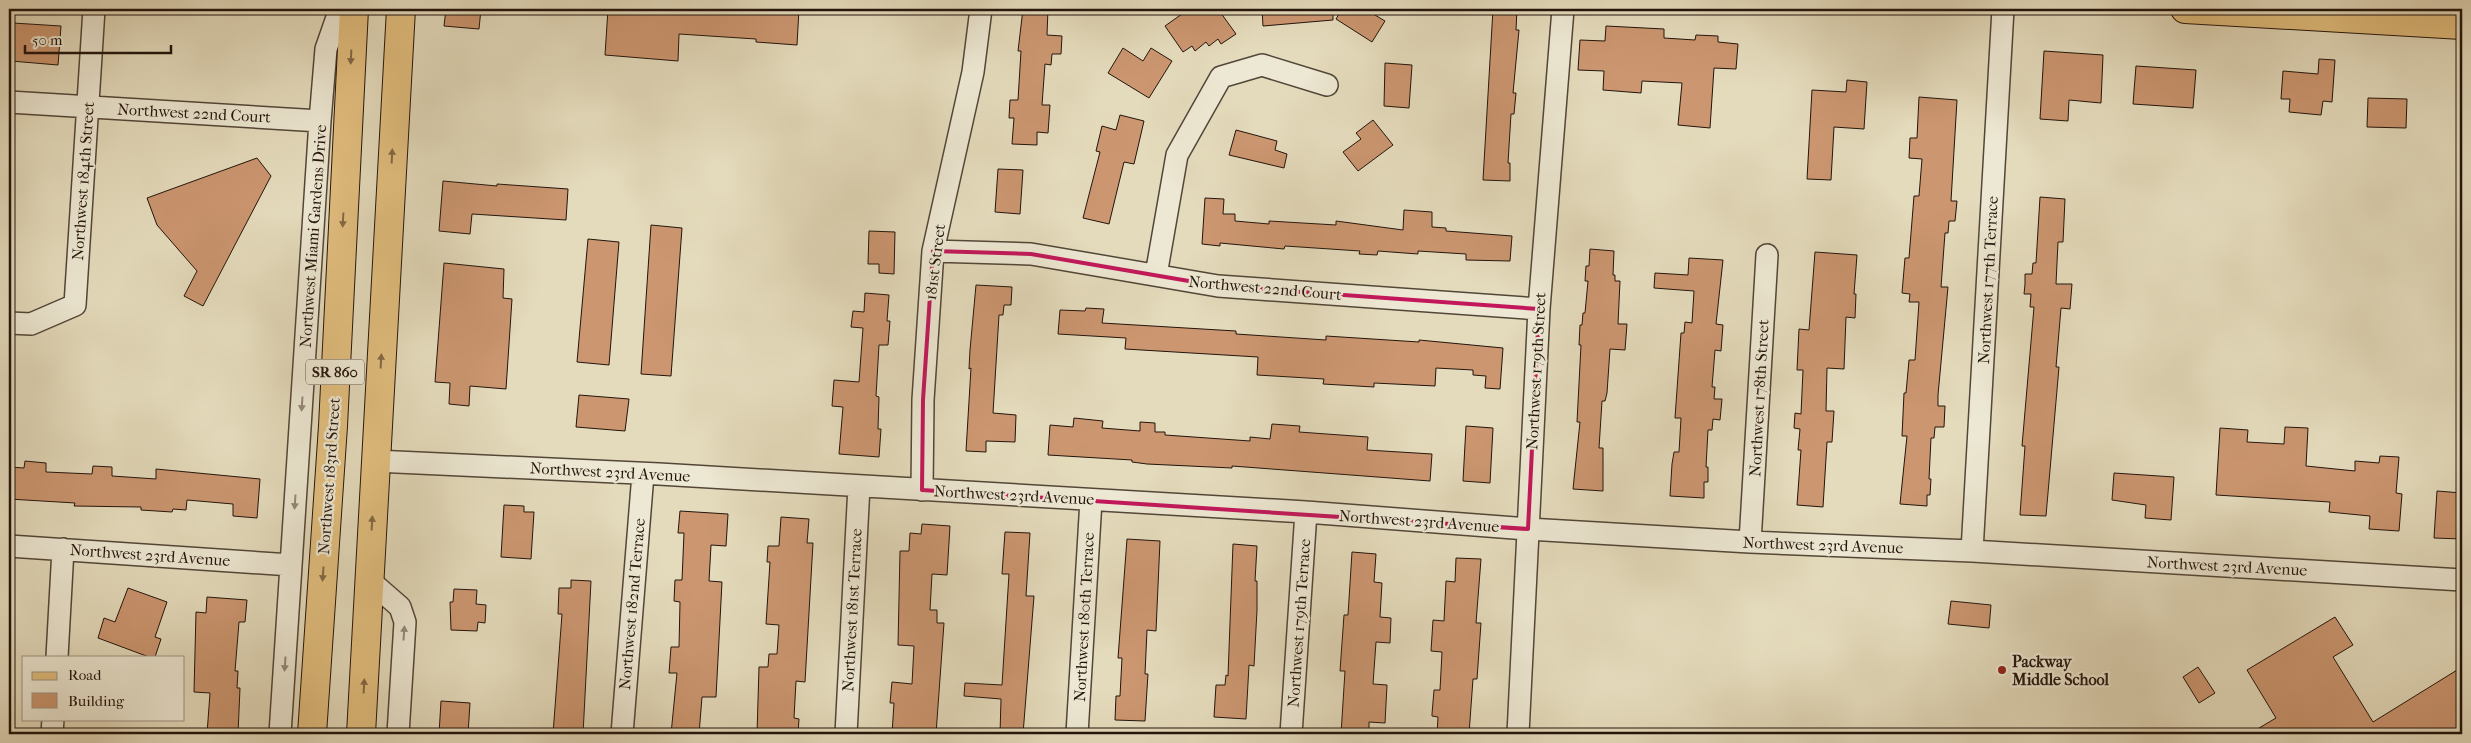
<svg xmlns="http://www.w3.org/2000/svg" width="2471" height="743" font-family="'IM FELL French Canon',serif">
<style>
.building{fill:#cb9670;stroke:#23140c}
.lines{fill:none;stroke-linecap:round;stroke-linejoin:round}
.minor-casing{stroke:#534638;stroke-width:24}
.major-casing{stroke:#23140c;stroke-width:30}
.minor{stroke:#ede8d3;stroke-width:21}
.major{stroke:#e2be7e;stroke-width:28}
.oneway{fill:#826945}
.oneway2{fill:#928979}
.marked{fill:none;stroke:#c2185b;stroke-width:4;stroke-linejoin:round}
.poi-dot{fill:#8f2418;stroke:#ede8d3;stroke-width:2}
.labels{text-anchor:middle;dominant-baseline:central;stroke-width:4.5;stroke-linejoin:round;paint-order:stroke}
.shield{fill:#ede8d3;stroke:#605448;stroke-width:1}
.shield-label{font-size:15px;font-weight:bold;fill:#23140c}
.street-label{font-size:16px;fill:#23140c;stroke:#ede8d3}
.poi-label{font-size:16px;font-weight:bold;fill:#23140c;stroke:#ede8d3;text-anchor:start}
</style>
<rect width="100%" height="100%" fill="#e4dbbc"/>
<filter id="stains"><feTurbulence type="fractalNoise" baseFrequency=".004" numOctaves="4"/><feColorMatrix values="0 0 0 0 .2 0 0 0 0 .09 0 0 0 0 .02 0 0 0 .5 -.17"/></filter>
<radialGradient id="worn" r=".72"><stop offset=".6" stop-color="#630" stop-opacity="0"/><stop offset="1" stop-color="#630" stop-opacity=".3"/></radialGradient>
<path class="building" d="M446 9H481L479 29 444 26Z
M608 9H799L797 45 756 42V39L679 34 678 61 605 55Z
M1023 9H1048L1047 35 1062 36 1061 54H1052L1051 65 1045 64 1042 105H1050L1048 133 1037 132V145L1012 144 1014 118H1009L1010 100H1018L1021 51H1018Z
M1189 9H1218L1236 34 1221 44 1218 39 1209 46 1206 42 1195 51 1192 46 1183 52 1165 26Z
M1262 9H1333V20L1263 26Z
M1342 9H1365L1385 21 1372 42 1336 19Z
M1493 9H1517L1516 30H1519L1513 93H1516L1514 114H1511L1508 163H1510V181L1483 180Z
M13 23 61 26 58 65 11 61 9 40H11Z
M1606 26 1664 29V38L1695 40 1696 35 1718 36V42L1738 44 1736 69 1714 68 1710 128 1678 125 1682 83 1642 81 1641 93 1603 90 1604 71 1578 70 1580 40 1605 41Z
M1123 48 1143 61 1151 48 1172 61 1149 98 1108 73Z
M2044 51 2103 55 2101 103 2069 100 2068 121 2040 119Z
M2319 59 2335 60 2332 102 2323 101 2321 115 2289 112 2290 99H2281L2283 71 2318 74Z
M1385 63 1412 65 1409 108 1384 106Z
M2136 66 2196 70 2193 108 2133 104Z
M1847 80 1867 82 1864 129 1834 127 1831 180 1807 179 1812 90 1846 92Z
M1919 97 1957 100 1951 201H1957L1955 221H1949L1948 233H1945L1941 287H1948L1938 395V406H1945L1944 427H1935L1934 438H1931L1929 479H1931L1930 495H1927V506L1900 504 1907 436H1902L1904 393H1906L1909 360H1915L1919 302H1909L1910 294 1902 293 1905 258H1909L1914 196H1919L1922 159 1909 158 1910 138H1917Z
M2368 98 2407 99 2406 128 2367 127Z
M1120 115 1144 121 1134 164 1124 162 1109 224 1083 218 1100 152 1096 151 1102 126 1116 130Z
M1373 120 1393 145 1358 171 1343 152 1361 139 1356 133Z
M1236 130 1277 141 1275 150 1287 154 1284 168 1229 155Z
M257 158 271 176 203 306 184 296 197 271 157 225 147 198Z
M998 169 1023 170 1020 214 995 212Z
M443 181 497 186V184L568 189 566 220 472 214 470 234 439 231Z
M2040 197 2065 199 2063 242H2058L2056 284H2072L2070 309 2061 308 2056 367H2059L2046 516 2020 515 2025 446H2022L2034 307H2030L2031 294H2024L2025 284V274H2032L2033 263H2036Z
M1205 198 1224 199 1223 214H1235V221L1269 224V221L1336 225V221L1403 230 1404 210 1432 212V227L1446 228V231L1512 236 1510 261 1466 260V254L1418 251V254L1378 251 1377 255 1359 254 1360 251 1285 246 1284 249 1220 243V246L1202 244Z
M651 225 682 228 671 376 641 374Z
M869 231 895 232 894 274 879 273V264H868Z
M588 239 619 242 609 365 577 362Z
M1590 249 1614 251 1613 275H1615V281H1620L1618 324H1627L1625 350 1610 349 1607 393 1605 401H1602L1599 448H1603V491L1573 489 1580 422H1577L1581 345H1579L1580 325H1582L1583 313H1585L1588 281H1585L1586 266H1589Z
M1815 252 1857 255 1854 294H1856L1855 318 1846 317 1844 369 1827 368 1826 411H1834L1832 442H1827L1823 507 1797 505 1801 450H1798L1800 429 1794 428 1795 413 1801 414 1803 370H1797L1799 329 1809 330Z
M1689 258 1723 260 1716 324 1723 325 1721 351 1715 350 1712 387H1715L1714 399H1722L1720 420 1713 419 1712 430H1708L1706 467H1708V482H1704V498L1670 496 1672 464 1674 452H1679L1681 418H1675L1681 333H1684L1685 322 1692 323 1694 291 1654 288 1655 273 1688 275Z
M444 263 504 269 503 298 512 299 506 389 470 386 469 406 449 404 450 383 435 382Z
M976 285 1012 287 1011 305H1004L1003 315H999L993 413 1016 415 1015 442 986 441V452L966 451 971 368 969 369 970 350Z
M865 293 889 295 887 321H890L888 345H879L876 396 879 397 878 429H881L879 457 839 454 843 407 832 406 834 380 859 382 863 328 851 327 853 311 864 312Z
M1086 308 1104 309 1102 323 1236 331V334L1326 340V336L1419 342V340L1503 348 1500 389 1485 388 1486 376 1473 375V370L1436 368 1435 386 1374 383V387L1323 384 1324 379 1257 375 1258 357 1125 349 1126 338 1058 334 1060 310 1085 311Z
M579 395 629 399 625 431 576 427Z
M1074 418 1103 421 1102 428 1140 431V422L1155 423V432H1165V435L1250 441V437L1270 439 1272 424 1300 426 1299 432 1368 437 1367 450 1432 454 1430 481 1232 466V468L1147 464 1132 462V460L1048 455 1050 425 1073 427Z
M1466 426 1493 428 1490 483 1463 481Z
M2285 427 2308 428 2306 466 2355 471V461L2379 463 2380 456 2399 457 2396 493 2402 494 2399 531 2369 529 2370 516 2329 512 2330 502 2216 495 2220 428 2248 430 2247 442 2284 444Z
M25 461 46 463V472L92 474 93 466 112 467V476L156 479V469L260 479 257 518 233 516V504L187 500 186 510 173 509 172 512 141 510V507L74 506 75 503 9 499 10 467 24 468Z
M2114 473 2174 477 2171 520 2145 518 2146 505 2112 500Z
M2437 491 2462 493V539L2434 538Z
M504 505 524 506V512H534L531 559 501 557Z
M680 511 728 514 726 546 711 545 709 581 722 582 716 697H702L699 734H671L677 673H669L671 647H679L680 602 674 601 675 580H682L684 533H678Z
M781 517 809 519 807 543H813L805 682 796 681 794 718 799 719 798 734H757L759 667H768L769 654H777L779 625 766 624 770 562H767L768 546H779Z
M922 524 950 526 947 575 932 574 930 610H937V623H944L936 734H892L894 703H890L892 682 912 684 914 646 898 645 900 551H909L910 533 921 534Z
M1005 532 1030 533 1026 596H1034L1023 734H1000L1001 699 964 696 965 683 1002 685 1009 574H1002Z
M1127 539 1160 541 1156 631 1147 630 1145 674H1148L1145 721 1115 720 1116 696H1120L1122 658H1118Z
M1233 544 1257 546 1255 581H1257V610L1254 666 1249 665 1246 719 1214 717 1216 685H1225L1226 675 1228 676Z
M1352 552 1376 554 1374 582 1382 583 1380 617 1391 618 1390 643 1376 642 1373 684 1387 685 1385 723 1369 722V734H1341L1345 671H1340L1344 615H1348Z
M1456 558 1481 559 1476 623H1481L1477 679H1473L1469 734H1437L1438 717 1432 716V714L1434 690H1440L1442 652 1431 651 1433 620 1444 621 1446 581 1455 582Z
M571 580 591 581 583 734H553L562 614H558L559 588H571Z
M128 588 167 602 155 637 161 639 155 657H149L98 638 104 618 115 622Z
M454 589 477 590 476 604 486 605 485 623 478 622 477 631 451 630 450 602H453Z
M207 597 247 600 245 622H239L235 671H238L237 688H240L238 734H207L210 693 194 692 196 612 206 613Z
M1951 601 1991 605 1989 628 1948 624Z
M2335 617 2353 645 2333 657 2373 722 2462 667V734H2249L2276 718 2247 670Z
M2198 667 2215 693 2199 703 2183 677Z
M441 701 470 703 468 734H439Z"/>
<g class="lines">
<g class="minor-casing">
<path id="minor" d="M9 102 320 121
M933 251 1031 254 1218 286 1539 309
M1156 275 1177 155 1221 77 1262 65 1327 85
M9 323 31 324 75 305 94 9
M375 461 659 474 1306 512 1528 529 1750 542 1972 551 2462 580
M922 490 923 400 933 251 973 72 981 9
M1750 542 1767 255
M9 546 291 565
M1972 551 2003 9
M369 580 400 607 405 622 398 734
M57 657 63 549
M52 734 53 719
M280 734 320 121 326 49 340 9
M622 734 643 474
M846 734 859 486
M1077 734 1091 500
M1291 734 1306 512
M1518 734 1539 309 1563 9"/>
</g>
<g class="major-casing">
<path id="major" d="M2185 9 2462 25
M312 734 333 426 354 9
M361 734 401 9"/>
</g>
<use href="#minor" class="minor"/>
<use href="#major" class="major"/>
</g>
<defs><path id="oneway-solid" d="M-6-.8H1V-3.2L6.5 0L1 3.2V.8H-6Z" transform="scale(1.25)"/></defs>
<g class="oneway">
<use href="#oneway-solid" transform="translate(351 57) rotate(93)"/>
<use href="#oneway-solid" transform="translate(392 156) rotate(-87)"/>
<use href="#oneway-solid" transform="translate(343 220) rotate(93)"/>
<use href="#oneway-solid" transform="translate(381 361) rotate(-87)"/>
<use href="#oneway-solid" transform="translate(372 523) rotate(-87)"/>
<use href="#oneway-solid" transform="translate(323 574) rotate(94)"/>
<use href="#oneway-solid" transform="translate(364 686) rotate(-87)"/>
</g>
<g class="oneway2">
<use href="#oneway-solid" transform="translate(302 404) rotate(94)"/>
<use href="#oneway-solid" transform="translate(295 502) rotate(94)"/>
<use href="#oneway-solid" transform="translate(404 633) rotate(-86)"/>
<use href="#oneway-solid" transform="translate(285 664) rotate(94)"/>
</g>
<path class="marked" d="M933 251 1031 254 1218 286 1539 309 1528 529 922 490 923 400Z"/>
<circle class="poi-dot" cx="2002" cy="670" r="5"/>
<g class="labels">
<rect class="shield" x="306" y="359.5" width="58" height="25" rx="4"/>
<g class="shield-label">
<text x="335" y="372">SR 860</text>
</g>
<g class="street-label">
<text transform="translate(194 113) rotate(3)">Northwest 22nd Court</text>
<text transform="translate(83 181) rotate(-86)">Northwest 184th Street</text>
<text transform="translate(313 236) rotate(-86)">Northwest Miami Gardens Drive</text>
<text transform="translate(935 262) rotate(-83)">181st Street</text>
<text transform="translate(1988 280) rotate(-87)">Northwest 177th Terrace</text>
<text transform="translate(1265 288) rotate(5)">Northwest 22nd Court</text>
<text transform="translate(1536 371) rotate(-87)">Northwest 179th Street</text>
<text transform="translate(1759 398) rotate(-87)">Northwest 178th Street</text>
<text transform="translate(610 472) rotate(3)">Northwest 23rd Avenue</text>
<text transform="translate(329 476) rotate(-86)">Northwest 183rd Street</text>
<text transform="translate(1014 495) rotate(3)">Northwest 23rd Avenue</text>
<text transform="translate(1419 521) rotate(4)">Northwest 23rd Avenue</text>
<text transform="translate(1823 545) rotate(2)">Northwest 23rd Avenue</text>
<text transform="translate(150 555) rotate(4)">Northwest 23rd Avenue</text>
<text transform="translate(2227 566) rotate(3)">Northwest 23rd Avenue</text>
<text transform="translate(632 604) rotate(-85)">Northwest 182nd Terrace</text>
<text transform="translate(852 610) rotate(-87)">Northwest 181st Terrace</text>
<text transform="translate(1084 617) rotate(-87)">Northwest 180th Terrace</text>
<text transform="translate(1299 623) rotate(-86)">Northwest 179th Terrace</text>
</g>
<g class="poi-label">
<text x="2012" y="661">Packway<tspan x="2012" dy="18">Middle School</tspan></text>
</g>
</g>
<rect width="2471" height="743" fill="none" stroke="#e4dbbc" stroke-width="30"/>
<rect x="10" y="10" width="2451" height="723" fill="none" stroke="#23140c" stroke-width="2.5"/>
<rect x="15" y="15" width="2441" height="713" fill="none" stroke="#23140c"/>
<rect x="22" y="656" width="162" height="65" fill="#ede8d3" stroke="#9c9383"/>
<rect x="32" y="672" width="25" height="8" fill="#e2be7e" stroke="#9c9383"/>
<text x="68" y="680" font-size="15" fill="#23140c">Road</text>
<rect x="32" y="693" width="25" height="15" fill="#cb9670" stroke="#9c9383"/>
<text x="68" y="706" font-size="15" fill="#23140c">Building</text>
<path d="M25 45v8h146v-8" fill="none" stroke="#23140c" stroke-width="2.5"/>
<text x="32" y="45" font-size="15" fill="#23140c" stroke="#ede8d3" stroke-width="4" paint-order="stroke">50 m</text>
<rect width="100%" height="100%" filter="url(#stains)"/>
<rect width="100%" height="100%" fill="url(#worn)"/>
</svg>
